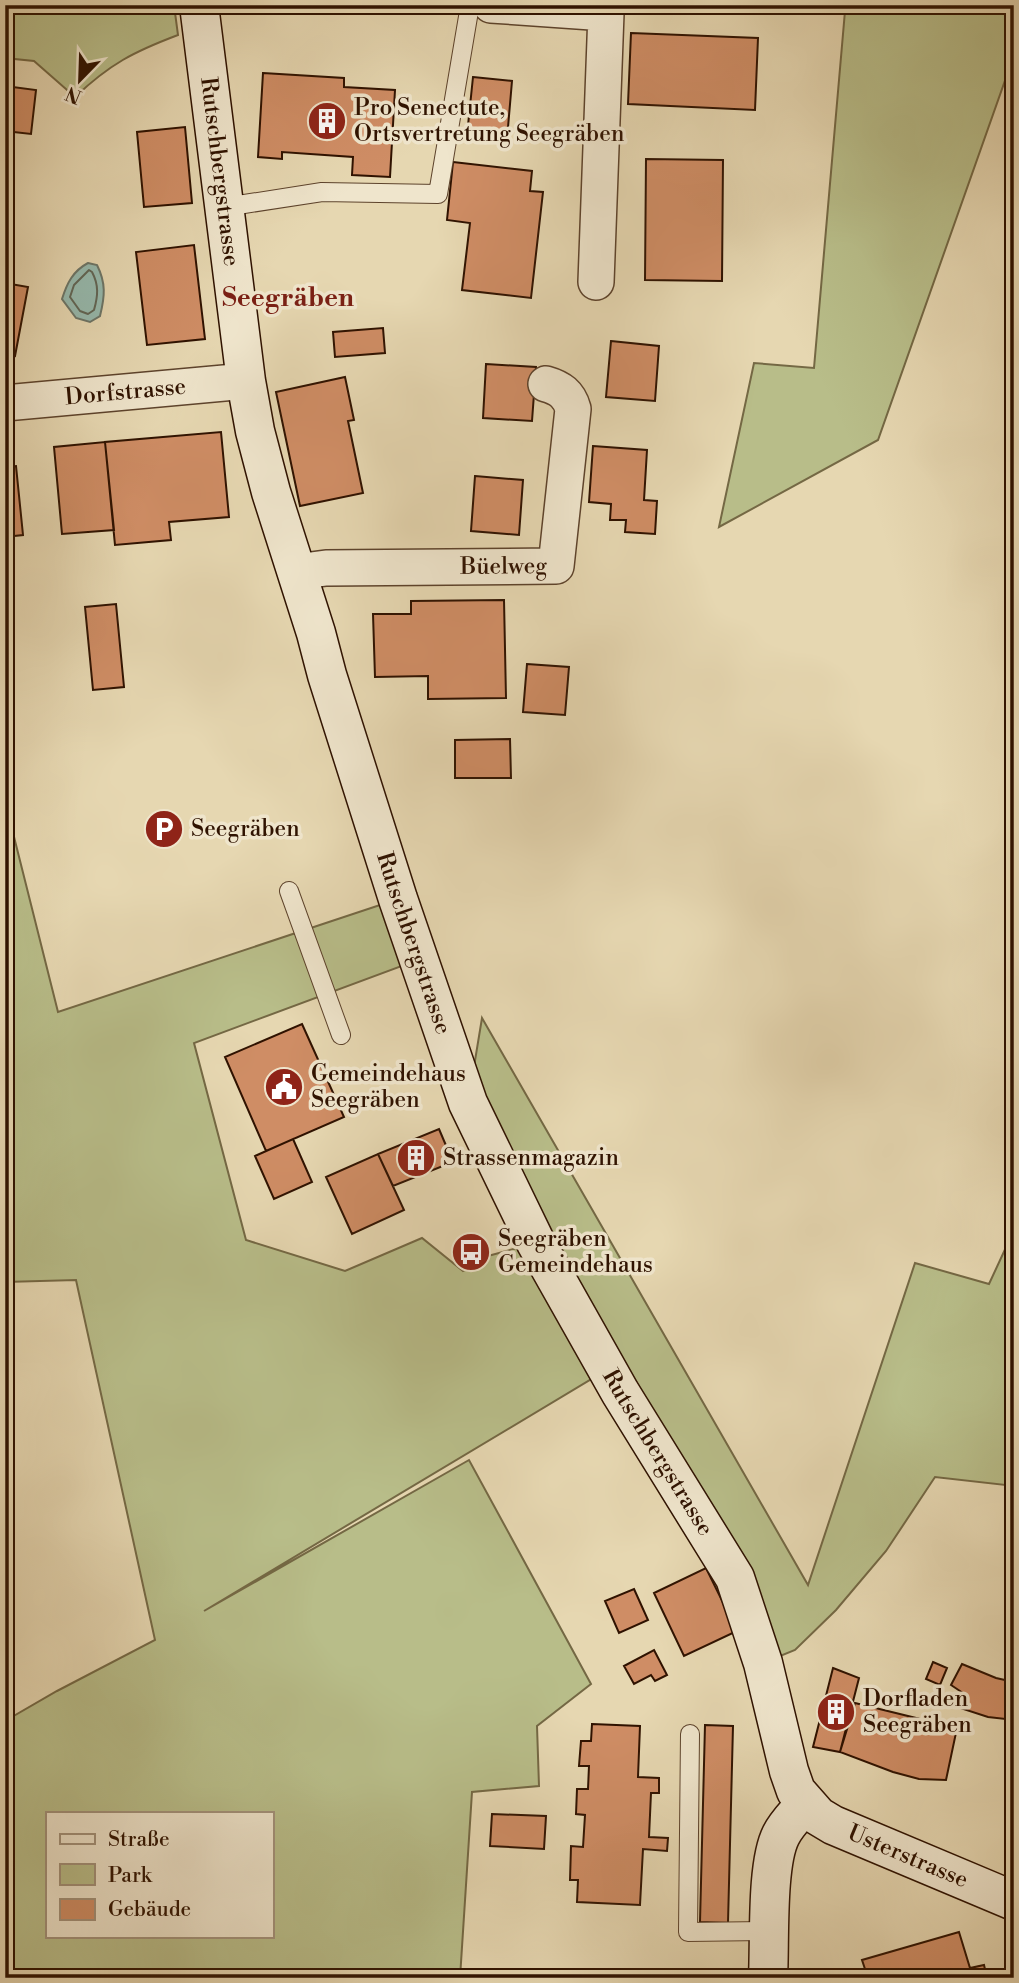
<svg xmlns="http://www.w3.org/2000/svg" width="1019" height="1983" font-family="'Libre Bodoni',serif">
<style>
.green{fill:#b8bd89;stroke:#746844;stroke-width:2;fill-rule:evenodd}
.water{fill:#96b9ad;stroke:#6d7668;stroke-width:2}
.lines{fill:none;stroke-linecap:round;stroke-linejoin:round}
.shore{stroke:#626656;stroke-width:2}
.building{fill:#cf8d65;stroke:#2f1200;stroke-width:2}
.lane-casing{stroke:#5d432c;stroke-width:20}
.street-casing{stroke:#5d432c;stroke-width:38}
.secondary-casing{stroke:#2f1200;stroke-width:41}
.lane{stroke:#efe5cc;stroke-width:18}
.street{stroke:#efe5cc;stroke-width:35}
.secondary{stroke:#efe5cc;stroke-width:38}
.labels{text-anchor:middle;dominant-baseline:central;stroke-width:7;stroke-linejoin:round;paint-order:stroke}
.poi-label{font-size:23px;fill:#2f1200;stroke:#efe5cc;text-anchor:start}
.street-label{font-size:23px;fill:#2f1200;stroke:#efe5cc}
.quarter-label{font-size:26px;font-weight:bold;fill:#7a1f14;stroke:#efe5cc}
</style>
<rect width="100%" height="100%" fill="#e6d7b1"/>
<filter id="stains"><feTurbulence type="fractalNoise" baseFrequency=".00286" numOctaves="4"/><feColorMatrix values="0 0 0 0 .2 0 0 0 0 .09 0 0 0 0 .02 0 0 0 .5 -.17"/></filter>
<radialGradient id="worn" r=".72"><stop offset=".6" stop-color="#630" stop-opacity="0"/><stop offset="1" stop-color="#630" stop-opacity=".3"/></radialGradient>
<path class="green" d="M5 5H174L178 35C133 52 110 64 75 97L34 61 5 58Z
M1001 5H1014V55L878 440 719 527 754 363 814 368 845 11 998 14Z
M5 801 58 1012 398 899 418 960 194 1043 246 1240 345 1271 422 1238 463 1271 488 1256 535 1243 468 1103 482 1018 808 1585 915 1263 989 1284 1014 1230V1486L935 1477 886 1551 836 1610 795 1650 763 1663 595 1377 204 1611 469 1460 591 1684 537 1726 539 1786 472 1792 460 1978H5V1721L57 1691 155 1640 76 1280 5 1282ZM47 1813H271V1936H47Z"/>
<path class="water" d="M88 263 97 265C106 283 105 296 100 316L90 322 76 318 62 299C67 283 73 271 88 263Z"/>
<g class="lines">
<path class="shore" d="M89 270 92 272C99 285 98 296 94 310L88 314 80 311 70 297 74 285Z"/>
</g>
<path class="building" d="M631 33 758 38 755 110 628 104Z
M263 73 344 78V87L395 90 390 177 352 175 353 157 282 152V159L258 157Z
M473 77 512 81 507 139 467 135Z
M5 86 36 90 31 134 5 131Z
M185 127 192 203 144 207 137 132Z
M646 159 723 160 722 281 645 280Z
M453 162 532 171 530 191 543 192 531 298 462 290 470 223 447 220Z
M194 245 205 339 147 345 136 252Z
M5 283 28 287 15 356 5 354Z
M383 328 385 353 335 357 333 332Z
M611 341 659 346 655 401 606 397Z
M486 364 536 367 532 421 483 418Z
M345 377 354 420 348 421 363 493 300 506 276 392Z
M221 432 229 517 169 522 171 540 115 545 105 442Z
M105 442 114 530 62 534 54 447Z
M593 446 647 450 644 500 657 501 655 534 625 532 626 520H610L611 504 589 502Z
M16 466 23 535 5 537V467Z
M475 476 523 480 519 535 471 531Z
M504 600 506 698 428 699V676L375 677 373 614H411V601Z
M116 604 124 687 93 690 85 607Z
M527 664 569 667 565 715 523 712Z
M510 739 511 778H455V740Z
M302 1024 344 1117 266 1151 225 1057Z
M439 1129 453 1162 393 1186 378 1154Z
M293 1139 312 1182 274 1199 255 1156Z
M378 1154 404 1210 352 1234 326 1177Z
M706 1568 737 1631 684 1656 654 1593Z
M634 1589 648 1620 619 1633 605 1601Z
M654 1650 667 1675 655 1681 651 1675 634 1684 624 1666Z
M933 1662 947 1668 940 1685 926 1679Z
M962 1664 996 1678 1014 1682V1720L988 1717 957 1707 963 1693 951 1685Z
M833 1668 859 1678 840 1752 813 1747Z
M855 1703 957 1728 946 1780 919 1779 893 1772 840 1752Z
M592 1724 640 1726 638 1777 659 1778V1793H651L649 1837 668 1838 667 1851 643 1849 640 1905 577 1902 578 1880H570L571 1846 583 1847 585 1815 576 1814 577 1789H588L589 1766H579L581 1741H591Z
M705 1725 733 1726 728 1923 700 1922Z
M492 1814 546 1816 544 1849 490 1846Z
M959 1932 970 1968 984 1965 987 1978H868L862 1960Z"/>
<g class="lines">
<g class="lane-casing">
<path id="lane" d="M225 207 322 192 438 194 470 5
M289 891 341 1035
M690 1734 688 1932 770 1931"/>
</g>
<g class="street-casing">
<g id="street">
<path d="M491 5 606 13 596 282"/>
<path id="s1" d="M5 403 246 381"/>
<path id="s2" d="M296 572 326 568 556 566 573 409C569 394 560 388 546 384"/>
</g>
</g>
<g class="secondary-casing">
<g id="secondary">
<path id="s3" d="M199 5 246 381 255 431 271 492 316 633 327 675 398 899 468 1103 536 1243 620 1392 735 1578 763 1663 789 1771 796 1791 818 1816 833 1825 1014 1901"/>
<path d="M768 1978C770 1942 766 1864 781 1835 787 1823 797 1814 805 1804"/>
</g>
</g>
<use href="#lane" class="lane"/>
<use href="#street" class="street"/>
<use href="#secondary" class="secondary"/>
</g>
<defs>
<g id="building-disc" transform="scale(2.0125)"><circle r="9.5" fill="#8f2418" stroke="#efe5cc"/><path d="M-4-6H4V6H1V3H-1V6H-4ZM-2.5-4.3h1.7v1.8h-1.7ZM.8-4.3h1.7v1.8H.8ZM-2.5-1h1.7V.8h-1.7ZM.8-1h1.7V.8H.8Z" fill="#fff"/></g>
<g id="parking-disc" transform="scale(2.0125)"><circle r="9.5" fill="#8f2418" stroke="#efe5cc"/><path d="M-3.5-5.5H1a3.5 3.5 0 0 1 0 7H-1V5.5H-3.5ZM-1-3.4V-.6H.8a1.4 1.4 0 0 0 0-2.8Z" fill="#fff"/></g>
<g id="civic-disc" transform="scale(2.0125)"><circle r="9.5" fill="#8f2418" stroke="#efe5cc"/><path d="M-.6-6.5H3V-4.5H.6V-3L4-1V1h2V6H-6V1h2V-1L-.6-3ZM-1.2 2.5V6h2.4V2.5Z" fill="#fff"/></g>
<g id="bus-disc" transform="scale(2.0125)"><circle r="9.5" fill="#8f2418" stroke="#efe5cc"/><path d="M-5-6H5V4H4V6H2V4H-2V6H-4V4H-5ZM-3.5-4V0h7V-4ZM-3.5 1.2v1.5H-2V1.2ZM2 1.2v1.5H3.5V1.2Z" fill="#fff"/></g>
</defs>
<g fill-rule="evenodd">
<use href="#building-disc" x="327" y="121"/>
<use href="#parking-disc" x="164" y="829"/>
<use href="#civic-disc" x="284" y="1087"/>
<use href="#building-disc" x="416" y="1158"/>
<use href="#bus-disc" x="471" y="1252"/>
<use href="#building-disc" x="836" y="1712"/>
</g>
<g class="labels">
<g class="poi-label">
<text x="354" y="108">Pro Senectute,<tspan x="354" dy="26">Ortsvertretung Seegräben</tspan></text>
<text x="191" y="829">Seegräben</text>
<text x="311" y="1074">Gemeindehaus<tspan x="311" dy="26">Seegräben</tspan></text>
<text x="443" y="1158">Strassenmagazin</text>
<text x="498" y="1239">Seegräben<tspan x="498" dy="26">Gemeindehaus</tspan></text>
<text x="863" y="1699">Dorfladen<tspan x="863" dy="26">Seegräben</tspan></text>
</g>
<g class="street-label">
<text stroke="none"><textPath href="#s3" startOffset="168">Rutschbergstrasse</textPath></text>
<text stroke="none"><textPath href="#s1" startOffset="121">Dorfstrasse</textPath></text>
<text stroke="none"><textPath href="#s2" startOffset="208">Büelweg</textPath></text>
<text stroke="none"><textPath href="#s3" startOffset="966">Rutschbergstrasse</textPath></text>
<text stroke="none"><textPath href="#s3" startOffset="1533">Rutschbergstrasse</textPath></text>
<text stroke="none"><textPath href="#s3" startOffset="2034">Usterstrasse</textPath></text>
</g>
<g class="quarter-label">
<text x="288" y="298">Seegräben</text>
</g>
</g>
<rect width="1019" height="1983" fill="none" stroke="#e6d7b1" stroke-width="28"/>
<rect x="7" y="7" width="1005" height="1969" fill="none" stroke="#2f1200" stroke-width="3.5"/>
<rect x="14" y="14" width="991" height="1955" fill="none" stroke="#2f1200" stroke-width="2"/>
<rect x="46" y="1812" width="228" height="126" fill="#efe5cc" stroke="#a2917a" stroke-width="2"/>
<rect x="60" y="1834" width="35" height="10" fill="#efe5cc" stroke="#a2917a" stroke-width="2"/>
<text x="108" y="1846" font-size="21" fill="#2f1200">Straße</text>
<rect x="60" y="1864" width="35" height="21" fill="#b8bd89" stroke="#a2917a" stroke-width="2"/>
<text x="108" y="1882" font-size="21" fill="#2f1200">Park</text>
<rect x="60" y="1899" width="35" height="21" fill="#cf8d65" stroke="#a2917a" stroke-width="2"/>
<text x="108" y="1916" font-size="21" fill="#2f1200">Gebäude</text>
<g transform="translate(80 80) rotate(203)" stroke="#efe5cc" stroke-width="5" paint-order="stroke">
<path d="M0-5L12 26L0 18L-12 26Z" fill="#2f1200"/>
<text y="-10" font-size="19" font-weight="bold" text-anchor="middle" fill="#2f1200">N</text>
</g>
<rect width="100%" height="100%" filter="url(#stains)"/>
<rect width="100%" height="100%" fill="url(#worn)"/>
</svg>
